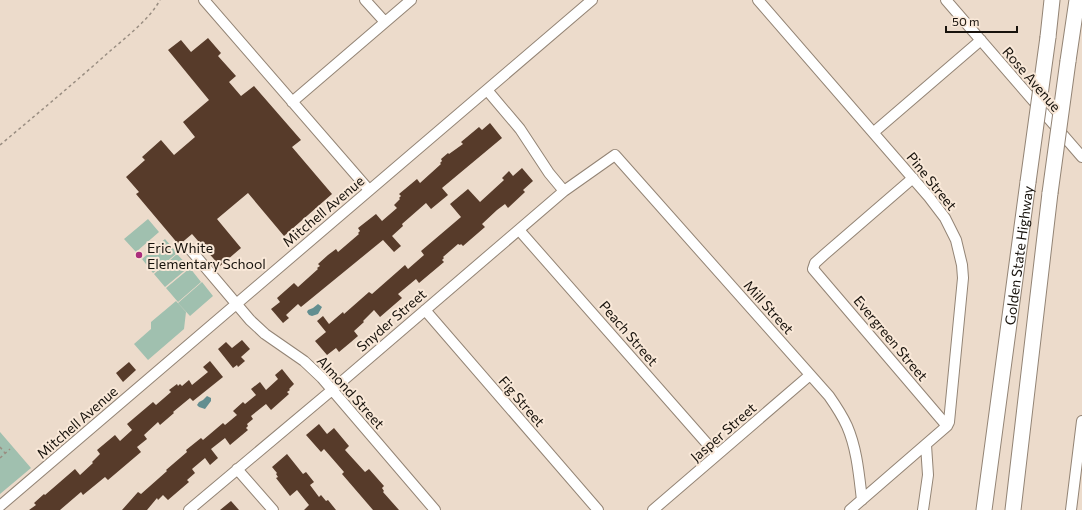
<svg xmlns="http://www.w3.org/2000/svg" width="1082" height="510" font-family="Commissioner,sans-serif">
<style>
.green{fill:#a0c0af}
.water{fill:#628e90}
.building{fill:#573b2a}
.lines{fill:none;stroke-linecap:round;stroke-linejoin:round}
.minor-casing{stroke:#938475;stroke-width:12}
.highway-casing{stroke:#938475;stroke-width:17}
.path{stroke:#9a8e82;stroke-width:1.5;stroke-dasharray:3 3;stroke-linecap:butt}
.minor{stroke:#fff;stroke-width:10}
.highway{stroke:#fff;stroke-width:15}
.highway-bridge-casing{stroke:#938475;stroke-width:17;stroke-linecap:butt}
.highway-bridge{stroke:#fff;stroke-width:15}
.poi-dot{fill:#ab2d7c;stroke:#f9e8d8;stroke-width:1.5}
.labels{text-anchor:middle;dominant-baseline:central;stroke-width:4;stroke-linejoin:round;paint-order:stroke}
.street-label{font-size:14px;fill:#17120c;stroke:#f9e8d8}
.poi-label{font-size:14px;fill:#17120c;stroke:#f9e8d8;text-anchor:start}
</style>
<rect width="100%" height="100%" fill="#ecdbcb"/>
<path class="green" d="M148 219 159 232 136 252 124 239Z
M165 239 177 253 153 273 142 259Z
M177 254 189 267 165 287 154 274Z
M190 268 201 282 178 302 166 288Z
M202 282 213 296 190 316 178 303Z
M176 301 186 312 184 329 148 360 134 344 151 329V322Z
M0 432 31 468 0 494Z"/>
<path class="water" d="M318 304 322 307 318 314 312 316 309 315 307 312 308 310 313 308Z
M207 396 211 398V401L205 409 199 407 197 405 199 402 203 400Z"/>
<path class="building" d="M208 38 221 53 218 56 236 76 229 82 241 96 254 86 301 140 292 147 332 194 284 236 248 193 217 219 241 248 220 266 192 234 179 245 136 194 139 192 126 177 145 160 142 157 161 140 174 155 195 137 183 122 209 100 168 50 181 40 191 52Z
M490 123 502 138 442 188 448 195 431 209 426 203 402 224 403 226 392 236 401 246 394 252 383 240 301 307 298 304 286 315 289 318 283 323 271 309 280 302 277 298 294 283 298 287 318 269 317 268 320 266 318 264 328 255 336 249 338 252 359 234 358 233 360 231 358 228 376 214 382 221 397 208 394 205 400 199 399 198 401 196 399 194 417 179 420 183 441 164 440 163 442 161 441 159 448 153 449 154 463 144 461 142 479 127 482 130Z
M522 168 533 181 523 190 525 192 508 208 505 204 497 210 482 224 485 227 463 246 461 244 460 245 458 244 443 257 444 258 442 260 444 262 419 283 416 279 398 294 402 298 380 317 374 310 363 321 364 322 354 331 358 336 351 342 339 352 336 348 327 355 315 341 326 332 317 321 323 316 329 324 343 312 344 314 369 292 372 294 405 265 408 269 424 255 421 251 461 217 450 204 468 189 480 202 504 180 502 178 509 171 513 176Z
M242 340 250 349 241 357 245 361 238 367 237 365 233 368 218 349 226 342 232 348Z
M210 361 223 377 193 401 190 398 173 412 174 413 160 425 158 422 144 435 147 439 137 447 141 452 108 480 105 477 83 495 81 492 60 510H29L36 505 34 503 44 494 45 495 75 469 80 475 93 463 92 462 100 454 97 450 115 435 120 441 132 430 127 424 153 402 156 405 171 392 169 390 177 384 178 386 180 384 182 386 189 380 192 385 208 372 203 367Z
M129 362 136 370 123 382 116 373Z
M282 369 294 384 289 389 290 390 287 392 289 394 271 410 266 404 251 416 253 419 247 424 248 426 246 428 248 430 230 445 225 438 211 449 218 458 210 465 205 458 192 469 195 473 187 480 189 482 168 500 163 495 158 500 157 498 147 510H122L138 492 141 494 167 471 166 470 187 452 186 450 201 438 203 440 223 423 225 425 237 415 233 411 243 402 245 404 256 395 251 389 260 382 266 390 278 379 275 375Z
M319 424 327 434 334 428 349 446 345 450 365 472 369 469 384 486 382 488 384 491 383 492 399 510H373L342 474 344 472 324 449 321 452 306 435Z
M287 454 303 474 306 472 314 482 310 485 319 497 321 495 326 501 328 500 336 510H304L309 505 297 490 290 496 276 478 278 477 276 474 277 473 272 467Z
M231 501 239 510H220Z"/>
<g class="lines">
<g class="minor-casing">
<path id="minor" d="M204 0 369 190
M365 0 385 22
M758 0 929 197 945 218 956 240 962 265 963 278 949 422 947 426 850 510
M946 0 1082 157
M487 90 520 129 549 173 564 191
M292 102 411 0
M874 132 981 40
M913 178 825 254 815 263 813 269 947 426
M519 230 717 455
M189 248 250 320 265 334 304 361 322 378 435 510
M425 310 598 510
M237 469 273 510
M0 506 592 0
M189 510 332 390 564 191 615 155 829 396C836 406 842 415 847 426 857 449 859 475 862 500
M653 510 810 375
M923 510 928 475 926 445
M1071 510 1082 421"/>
</g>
<g class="highway-casing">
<g id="highway">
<path d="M1048 37 1052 0"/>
<path d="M1068 61 1077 0"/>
<path id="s1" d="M984 510 1028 182"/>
<path d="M1013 510 1050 193"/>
</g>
</g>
<path class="path" d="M0 145C37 114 73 84 109 52 126 37 149 20 160 0
M0 447 5 453
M0 458 10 449"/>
<use href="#minor" class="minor"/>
<use href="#highway" class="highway"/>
<g class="highway-bridge-casing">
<path id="highway-bridge" d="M1028 182 1048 37
M1050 193 1068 61"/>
</g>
<use href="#highway-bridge" class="highway-bridge"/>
</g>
<circle class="poi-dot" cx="139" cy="255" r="4"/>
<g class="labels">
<g class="street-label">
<text transform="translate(1032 79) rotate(49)">Rose Avenue</text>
<text transform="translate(932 181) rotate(51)">Pine Street</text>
<text transform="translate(323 211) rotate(-40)">Mitchell Avenue</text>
<text stroke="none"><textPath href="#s1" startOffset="257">Golden State Highway</textPath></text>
<text transform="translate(769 307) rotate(48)">Mill Street</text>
<text transform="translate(391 320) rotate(-41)">Snyder Street</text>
<text transform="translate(629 333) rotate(49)">Peach Street</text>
<text transform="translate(891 338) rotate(50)">Evergreen Street</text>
<text transform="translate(351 392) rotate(48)">Almond Street</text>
<text transform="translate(522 401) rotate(49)">Fig Street</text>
<text transform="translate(77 422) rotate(-41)">Mitchell Avenue</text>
<text transform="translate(723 432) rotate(-41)">Jasper Street</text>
</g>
<g class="poi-label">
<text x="147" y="247">Eric White<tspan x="147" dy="16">Elementary School</tspan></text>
</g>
</g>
<path d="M946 26v6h71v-6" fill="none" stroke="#17120c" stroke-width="2"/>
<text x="952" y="26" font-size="12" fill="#17120c" stroke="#f9e8d8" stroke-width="3" paint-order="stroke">50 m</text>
</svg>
